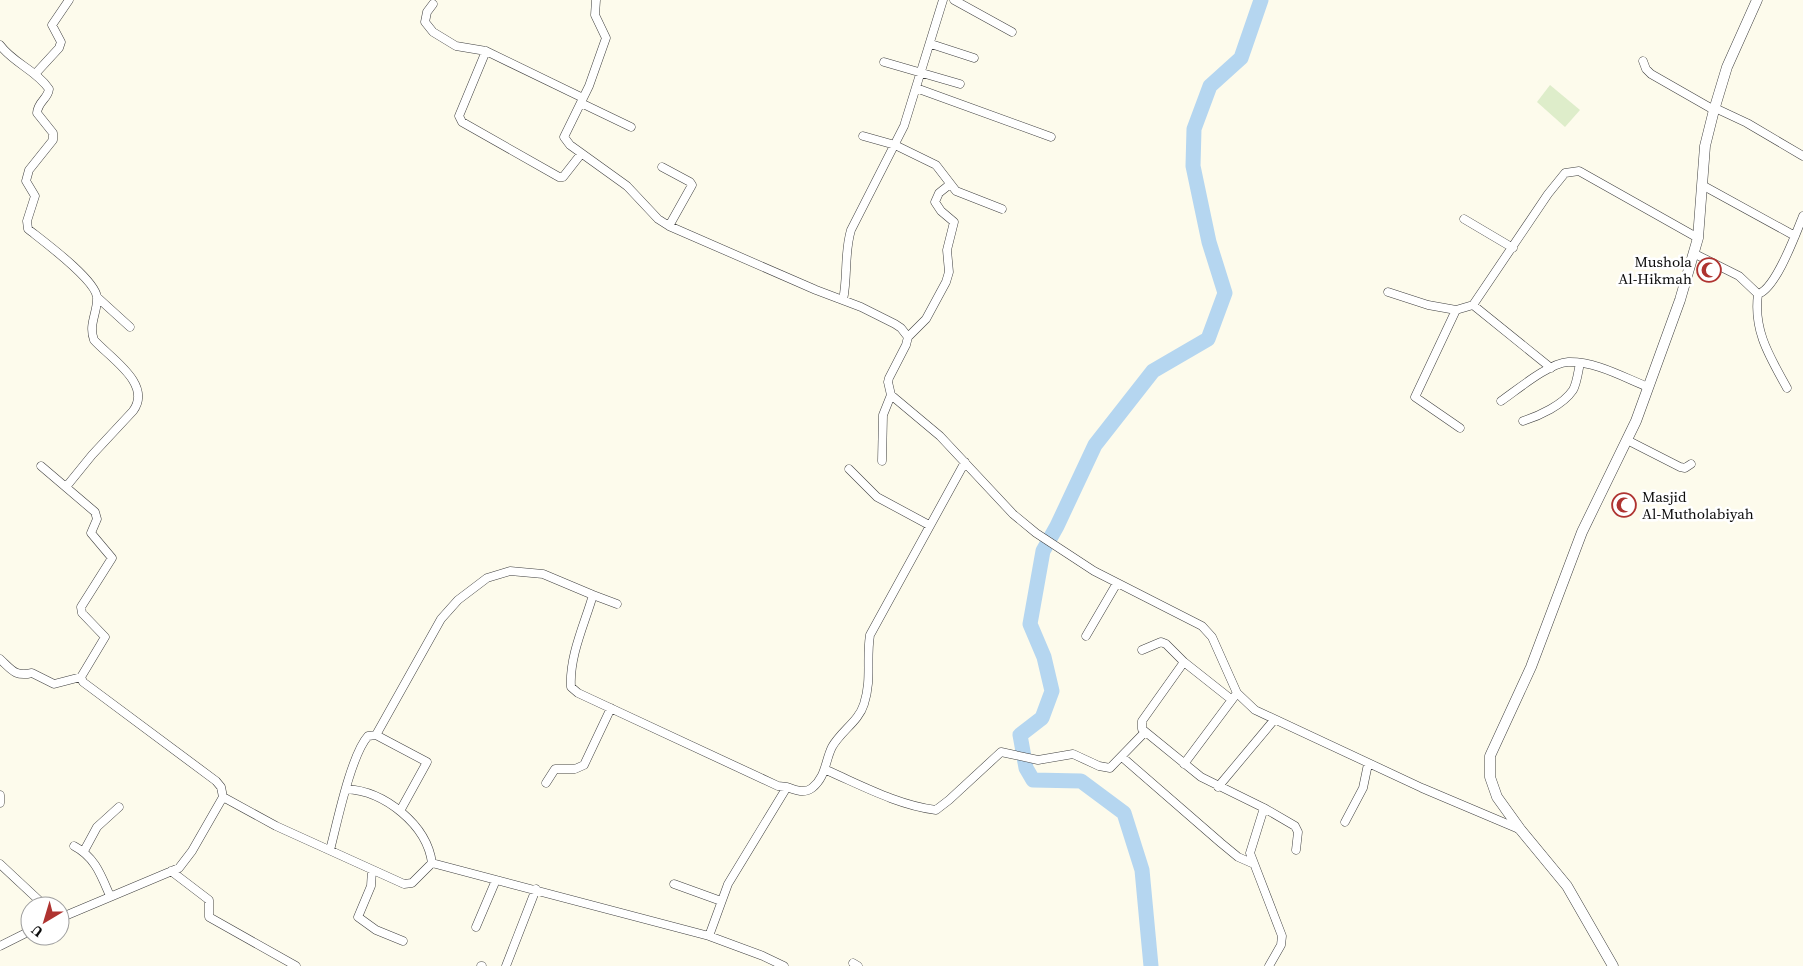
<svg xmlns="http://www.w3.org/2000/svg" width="1803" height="966" font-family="'Source Serif 4',serif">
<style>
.pitch{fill:#deedca}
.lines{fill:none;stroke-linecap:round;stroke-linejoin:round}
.river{stroke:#b5d6f0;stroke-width:15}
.minor-casing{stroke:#3f3f3f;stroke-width:9}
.tertiary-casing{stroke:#3f3f3f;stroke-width:11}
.minor{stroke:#fff;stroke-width:8}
.tertiary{stroke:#fff;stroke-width:10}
.labels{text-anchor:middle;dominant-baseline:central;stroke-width:5;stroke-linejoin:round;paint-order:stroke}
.poi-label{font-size:15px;fill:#0c0c0c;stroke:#fff;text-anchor:end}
</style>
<rect width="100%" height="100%" fill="#fdfbec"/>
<path class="pitch" d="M1550 85 1580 110 1565 127 1537 102Z"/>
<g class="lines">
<path class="river" d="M1151 966 1142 870 1124 813 1081 781 1033 780 1026 768 1020 735 1042 718 1052 691 1044 657 1030 624 1043 551 1057 526 1095 445 1153 371 1208 339 1225 293 1209 242 1193 166 1194 129 1210 86 1241 58 1261 0"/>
<g class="minor-casing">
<path id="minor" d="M596 0 595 15 606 38 589 86 564 137 570 145 627 186 658 219 669 226 816 290 861 307 895 324 901 328 908 337 906 345 889 378 888 382 891 395 940 436 1013 514 1036 533 1094 571 1202 626 1212 637 1237 693 1255 710 1422 788 1519 829
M954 0 1012 32
M433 4 427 12 425 22 433 32 456 46 486 51 583 98
M931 44 974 58
M0 45C13 63 36 70 49 89 48 99 38 101 37 113L53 133V140L29 170 26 181 35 196 27 221 28 229C43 241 95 279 97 297 98 312 88 324 94 340 110 358 153 384 133 411L92 455 66 487
M486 51 459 116 462 122 559 177H563L581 154
M1643 61 1646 69 1651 74 1714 110
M884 62 960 84
M36 73 59 48 61 42 52 25 69 0
M916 88 1051 137
M581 103 631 127
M1715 108 1747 123 1803 156
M863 136 895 145 936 165 956 191 1002 209
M662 167 690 182 692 185 669 226
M1702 185 1795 236
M1464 219 1513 248
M1695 254 1739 276 1758 294C1753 331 1770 357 1787 388
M1388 292 1428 305 1456 310
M1758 294C1776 289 1796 233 1803 216
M97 297 130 327
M843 300C848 276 844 253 851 230L904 126 943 0
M1473 305 1551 368
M908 337 926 319 946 282 949 272 947 250 954 222 941 211 935 202 939 193 949 185
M1501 401C1517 390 1549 363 1568 362 1595 361 1623 377 1648 387
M1523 421C1539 416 1563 405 1573 390 1577 383 1578 372 1580 363
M1460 428 1415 397 1456 310 1473 305 1548 194 1565 173 1579 171 1698 238
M1627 440 1680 467 1685 468 1691 464
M882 461 883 415 891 395
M41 466 95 512 97 519 91 533 112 558 81 607 82 613 105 637 81 677 83 682 216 781 221 787 223 797 276 826 404 884 412 883 432 863 709 936 763 956 784 966
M849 469 877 497 929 525
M593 595 617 604
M1086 636 1117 583
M1142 650 1161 642 1166 644 1184 662 1142 721V729L1201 777 1264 808 1250 853 1282 936 1281 945 1269 966
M0 659C12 670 15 677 32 673L54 684 81 677
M1184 662 1232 700
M376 735 441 619 458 600 487 578 510 571 543 574 593 595C585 623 569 656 571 687L578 693 778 786 787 787
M1122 757 1221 843 1238 857 1254 864
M1184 764 1237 693
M826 770C861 785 897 805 936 810L949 800 1001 752 1038 760 1073 754 1099 766 1110 768 1145 732
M546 783 555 769H575L584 765 611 708
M1218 787 1274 720
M346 789C385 791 427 825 432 863
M0 795V803
M1264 808 1295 826 1298 832 1296 850
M1345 822 1363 788 1368 764
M74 846C95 857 101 875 110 896
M330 850C337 823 351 755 368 736L376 735 427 762 400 811
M84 851 97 827 119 807
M0 864 45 906
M372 870 371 886 358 917 376 930 403 941
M171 871 209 900V917L296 966
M674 884 721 901
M60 918 179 868 192 851 223 797
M476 927 496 880
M709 936 728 884 787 787C795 790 804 794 812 788 826 777 825 761 832 747 841 731 859 721 864 704 872 679 866 660 870 635L965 462
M0 946 30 931
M853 963 858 966
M481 966H482
M506 966 536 889"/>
</g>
<g class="tertiary-casing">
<path id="tertiary" d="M1613 966 1567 886 1520 829 1497 797 1490 777V756L1531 667 1582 532 1636 421 1680 300 1698 238 1705 146 1714 110 1727 67 1757 0"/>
</g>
<use href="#minor" class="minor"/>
<use href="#tertiary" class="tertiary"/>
</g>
<defs>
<g id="mosque-ring" transform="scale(1.25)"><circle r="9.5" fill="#fff" stroke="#af3330" stroke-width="1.5"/><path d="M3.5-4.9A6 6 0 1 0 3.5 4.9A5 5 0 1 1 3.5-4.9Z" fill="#af3330"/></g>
</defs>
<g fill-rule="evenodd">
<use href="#mosque-ring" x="1709" y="270"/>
<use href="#mosque-ring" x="1624" y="505"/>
</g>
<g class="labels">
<g class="poi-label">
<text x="1692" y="261">Mushola<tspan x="1692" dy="17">Al-Hikmah</tspan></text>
<text x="1642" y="496" text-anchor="start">Masjid<tspan x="1642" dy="17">Al-Mutholabiyah</tspan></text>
</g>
</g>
<g transform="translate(45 921) rotate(218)"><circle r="24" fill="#ffffff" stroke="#9e9e9e"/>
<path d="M0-4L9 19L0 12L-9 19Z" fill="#af3330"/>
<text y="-8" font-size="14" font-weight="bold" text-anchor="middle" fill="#0c0c0c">U</text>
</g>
</svg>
